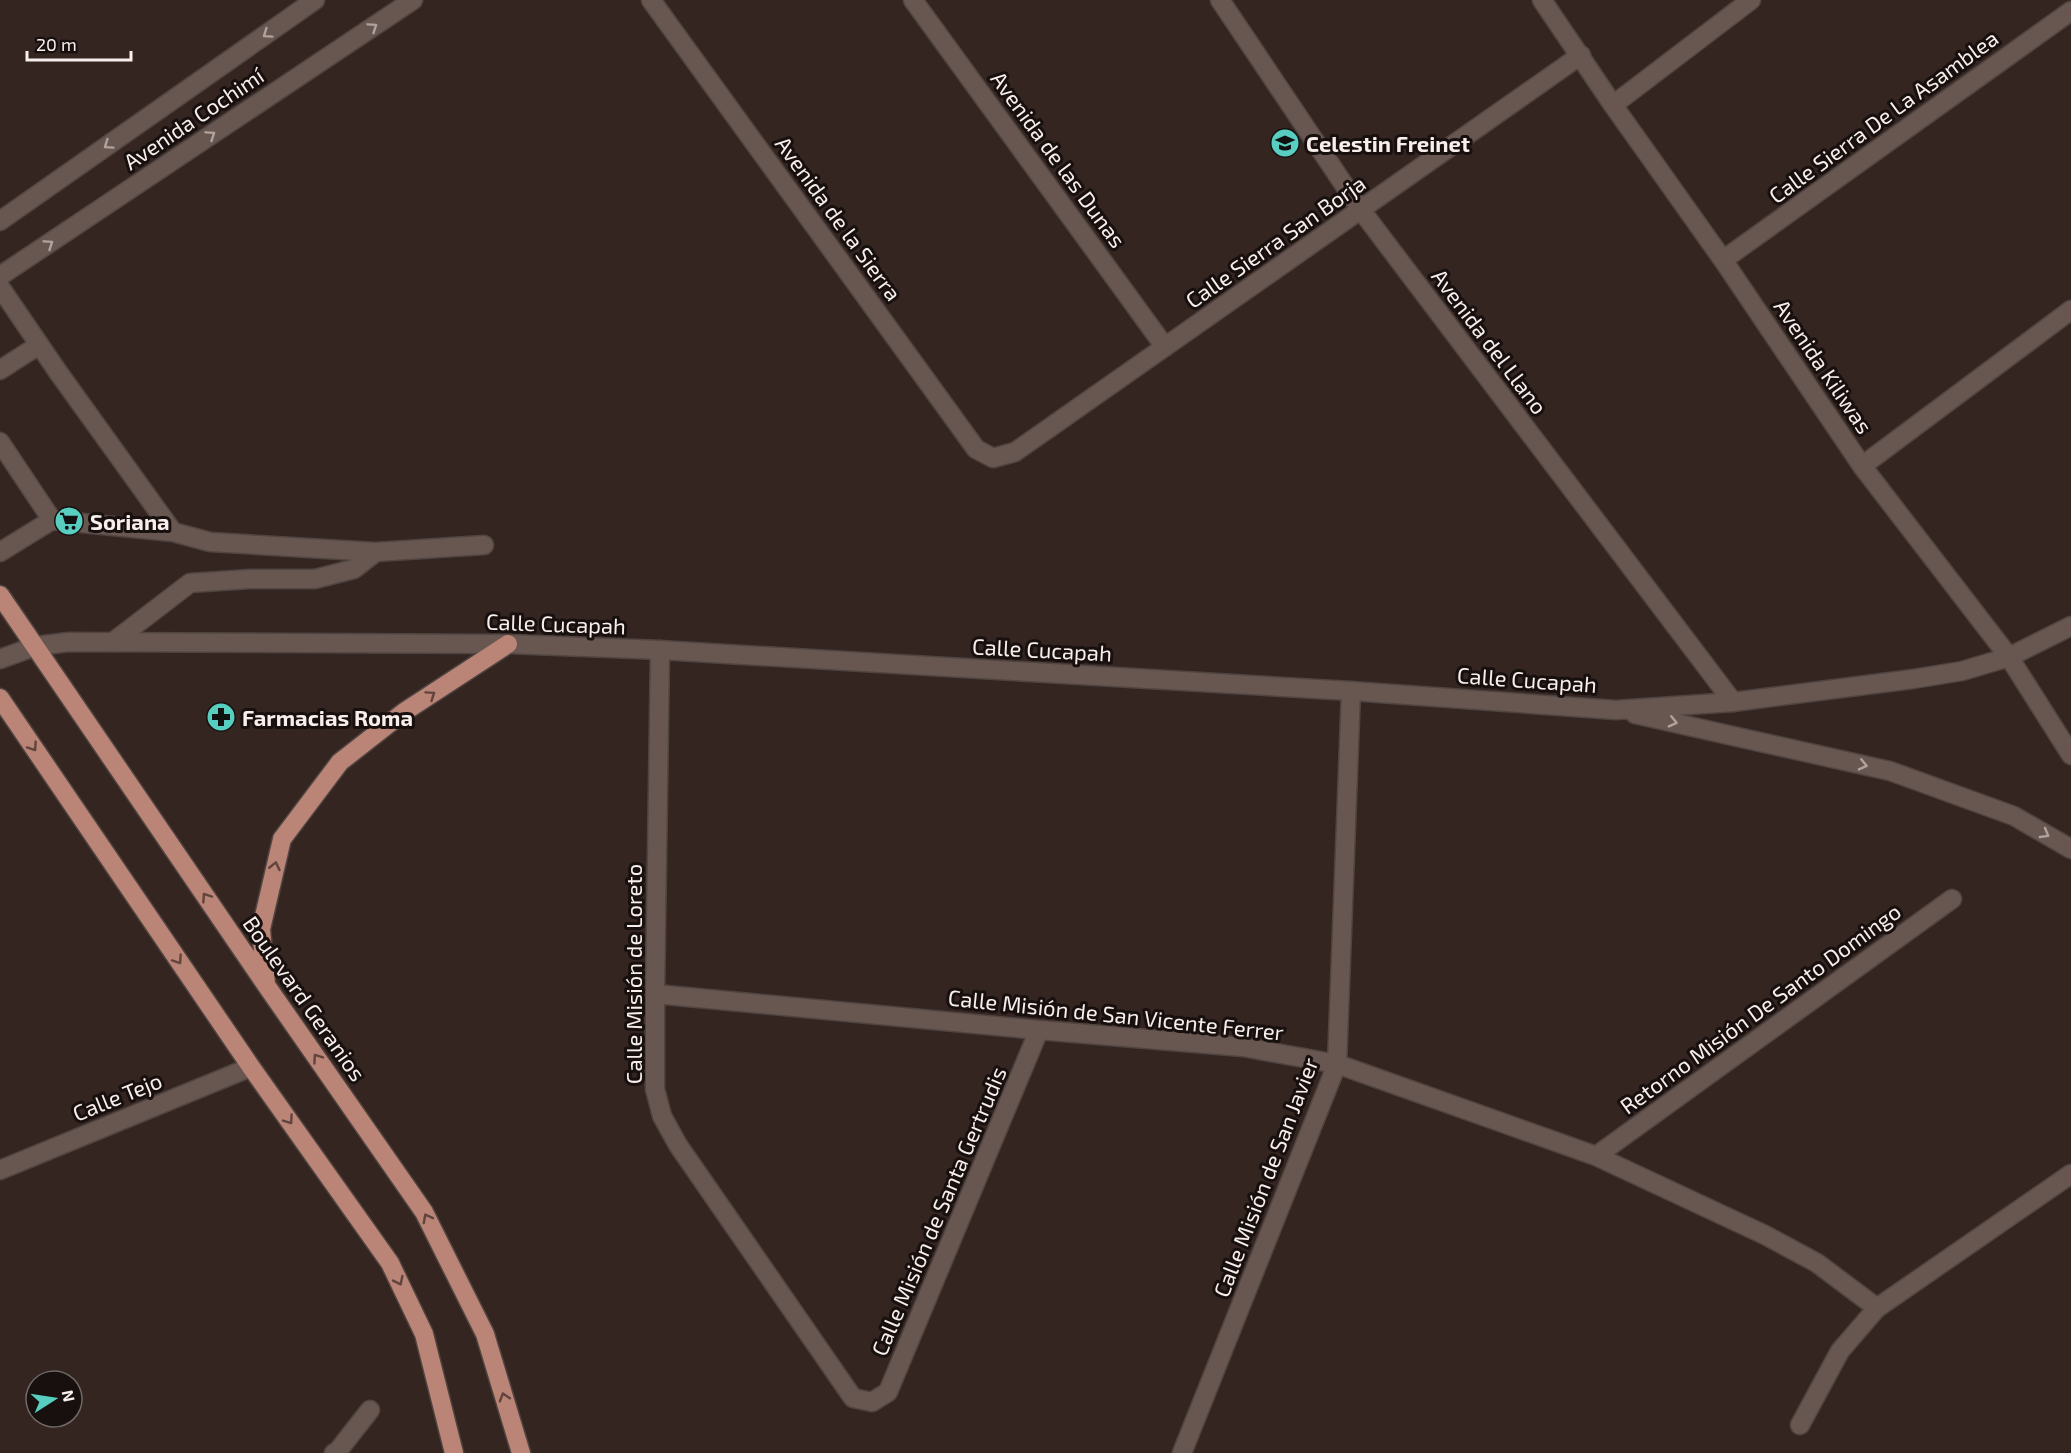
<svg xmlns="http://www.w3.org/2000/svg" width="2071" height="1453" font-family="'Exo 2',sans-serif">
<style>
.lines{fill:none;stroke-linecap:round;stroke-linejoin:round}
.lane-casing{stroke:#504440;stroke-width:21}
.street-casing{stroke:#504440;stroke-width:21}
.secondary-casing{stroke:#504440;stroke-width:21}
.primary-casing{stroke:#504440;stroke-width:21}
.lane{stroke:#685651;stroke-width:18}
.street{stroke:#685651;stroke-width:18}
.secondary{stroke:#685651;stroke-width:18}
.primary{stroke:#ba8476;stroke-width:18}
.oneway{stroke:#b0a29e}
.oneway2{stroke:#60443d}
.labels{text-anchor:middle;dominant-baseline:central;stroke-width:6;stroke-linejoin:round;paint-order:stroke}
.street-label{font-size:22px;fill:#f8eeeb;stroke:#17100e}
.poi-label{font-size:22px;font-weight:bold;fill:#f8eeeb;stroke:#17100e;text-anchor:start}
</style>
<rect width="100%" height="100%" fill="#342521"/>
<g class="lines">
<g class="lane-casing">
<path id="lane" d="M0 287 58 372 173 532 210 542 376 552 484 545
M0 370 39 345
M0 442 52 520 0 552
M52 520 173 532
M113 642 190 583 250 579H315L354 569 376 552"/>
</g>
<g class="street-casing">
<path id="street" d="M651 0 976 449 993 458 1015 452 1581 55
M913 0 1165 347
M1220 0 1361 210 1733 702
M1613 105 1751 0
M1723 260 2071 11
M1862 466 2071 310
M660 650 655 994V1089L662 1116 678 1145 853 1398 872 1402 888 1392 1039 1030
M655 994 1039 1030 1243 1047 1337 1064 1596 1156 1765 1235 1817 1263 1877 1308
M1596 1156 1952 899
M0 1170 251 1067
M1800 1425 1840 1351 1877 1308 2071 1174
M334 1453 337 1452 370 1410
M1182 1453 1337 1064 1351 691"/>
</g>
<g class="secondary-casing">
<path id="secondary" d="M1542 0 1613 105 1723 260 1862 466 2009 657 2071 755
M0 221 315 0
M0 276 413 0
M0 659 36 646 69 642 508 644 660 650 1351 691 1616 710 1733 702 1913 679 1962 671 2009 657 2071 626
M1635 714 1890 771 2014 816 2071 849"/>
</g>
<g class="primary-casing">
<path id="primary" d="M0 595 266 985 424 1212 485 1334 521 1453
M0 698 251 1067 390 1263 424 1334 454 1453
M266 984 261 929 282 839 340 762 404 712 508 644"/>
</g>
<use href="#lane" class="lane"/>
<use href="#street" class="street"/>
<use href="#secondary" class="secondary"/>
<use href="#primary" class="primary"/>
</g>
<defs><path id="oneway-chevron" d="M-2-3.5L2.5 0L-2 3.5" fill="none" stroke-width="1.6" stroke-linecap="round" stroke-linejoin="round" transform="scale(1.5)"/></defs>
<g class="oneway">
<use href="#oneway-chevron" transform="translate(373 27) rotate(-34)"/>
<use href="#oneway-chevron" transform="translate(267 34) rotate(145)"/>
<use href="#oneway-chevron" transform="translate(211 135) rotate(-34)"/>
<use href="#oneway-chevron" transform="translate(108 145) rotate(145)"/>
<use href="#oneway-chevron" transform="translate(49 244) rotate(-34)"/>
<use href="#oneway-chevron" transform="translate(1673 722) rotate(13)"/>
<use href="#oneway-chevron" transform="translate(1863 765) rotate(13)"/>
<use href="#oneway-chevron" transform="translate(2045 834) rotate(30)"/>
</g>
<g class="oneway2">
<use href="#oneway-chevron" transform="translate(431 695) rotate(-34)"/>
<use href="#oneway-chevron" transform="translate(33 747) rotate(56)"/>
<use href="#oneway-chevron" transform="translate(275 866) rotate(-77)"/>
<use href="#oneway-chevron" transform="translate(206 897) rotate(-124)"/>
<use href="#oneway-chevron" transform="translate(178 960) rotate(56)"/>
<use href="#oneway-chevron" transform="translate(317 1058) rotate(-125)"/>
<use href="#oneway-chevron" transform="translate(289 1120) rotate(55)"/>
<use href="#oneway-chevron" transform="translate(427 1218) rotate(-118)"/>
<use href="#oneway-chevron" transform="translate(399 1281) rotate(64)"/>
<use href="#oneway-chevron" transform="translate(504 1397) rotate(-107)"/>
</g>
<defs>
<g id="school-disc" transform="scale(1.5)"><circle r="9.5" fill="#58cec0" stroke="#17100e"/><path d="M0-5L7-2L0 1L-7-2ZM-4 1L0 2.5L4 1V4Q0 6-4 4Z" fill="#111"/></g>
<g id="supermarket-disc" transform="scale(1.5)"><circle r="9.5" fill="#58cec0" stroke="#17100e"/><path d="M-6-5.5h2.5l.6 2H6L4.5 2H-2.5L-4.4-4H-6ZM-1.5 3.2a1.3 1.3 0 1 0 .1 0ZM3 3.2a1.3 1.3 0 1 0 .1 0Z" fill="#111"/></g>
<g id="pharmacy-disc" transform="scale(1.5)"><circle r="9.5" fill="#58cec0" stroke="#17100e"/><path d="M-2-6h4v4h4v4h-4v4h-4v-4h-4v-4h4Z" fill="#111"/></g>
</defs>
<g fill-rule="evenodd">
<use href="#school-disc" x="1285" y="143"/>
<use href="#supermarket-disc" x="69" y="521"/>
<use href="#pharmacy-disc" x="221" y="717"/>
</g>
<g class="labels">
<g class="street-label">
<text transform="translate(1883 116) rotate(-36)">Calle Sierra De La Asamblea</text>
<text transform="translate(193 118) rotate(-34)">Avenida Cochimí</text>
<text transform="translate(1059 159) rotate(54)">Avenida de las Dunas</text>
<text transform="translate(839 218) rotate(54)">Avenida de la Sierra</text>
<text transform="translate(1275 241) rotate(-35)">Calle Sierra San Borja</text>
<text transform="translate(1490 341) rotate(53)">Avenida del Llano</text>
<text transform="translate(1824 366) rotate(56)">Avenida Kiliwas</text>
<text transform="translate(556 623) rotate(2)">Calle Cucapah</text>
<text transform="translate(1042 649) rotate(3)">Calle Cucapah</text>
<text transform="translate(1527 679) rotate(4)">Calle Cucapah</text>
<text transform="translate(633 974) rotate(-90)">Calle Misión de Loreto</text>
<text transform="translate(305 998) rotate(55)">Boulevard Geranios</text>
<text transform="translate(1760 1008) rotate(-36)">Retorno Misión De Santo Domingo</text>
<text transform="translate(1116 1014) rotate(6)">Calle Misión de San Vicente Ferrer</text>
<text transform="translate(117 1096) rotate(-22)">Calle Tejo</text>
<text transform="translate(1265 1177) rotate(-69)">Calle Misión de San Javier</text>
<text transform="translate(938 1211) rotate(-67)">Calle Misión de Santa Gertrudis</text>
</g>
<g class="poi-label">
<text x="1306" y="143">Celestin Freinet</text>
<text x="90" y="521">Soriana</text>
<text x="242" y="717">Farmacias Roma</text>
</g>
</g>
<g transform="translate(54 1399) rotate(78)"><circle r="28" fill="#17100e" stroke="#716966" stroke-width="1.5"/>
<path d="M0-4.5L10 22L0 15L-10 22Z" fill="#58cec0"/>
<text y="-9" font-size="16" font-weight="bold" text-anchor="middle" fill="#f8eeeb">N</text>
</g>
<path d="M27 51v9h104v-9" fill="none" stroke="#f8eeeb" stroke-width="3"/>
<text x="36" y="51" font-size="18" fill="#f8eeeb" stroke="#17100e" stroke-width="4.5" paint-order="stroke">20 m</text>
</svg>
